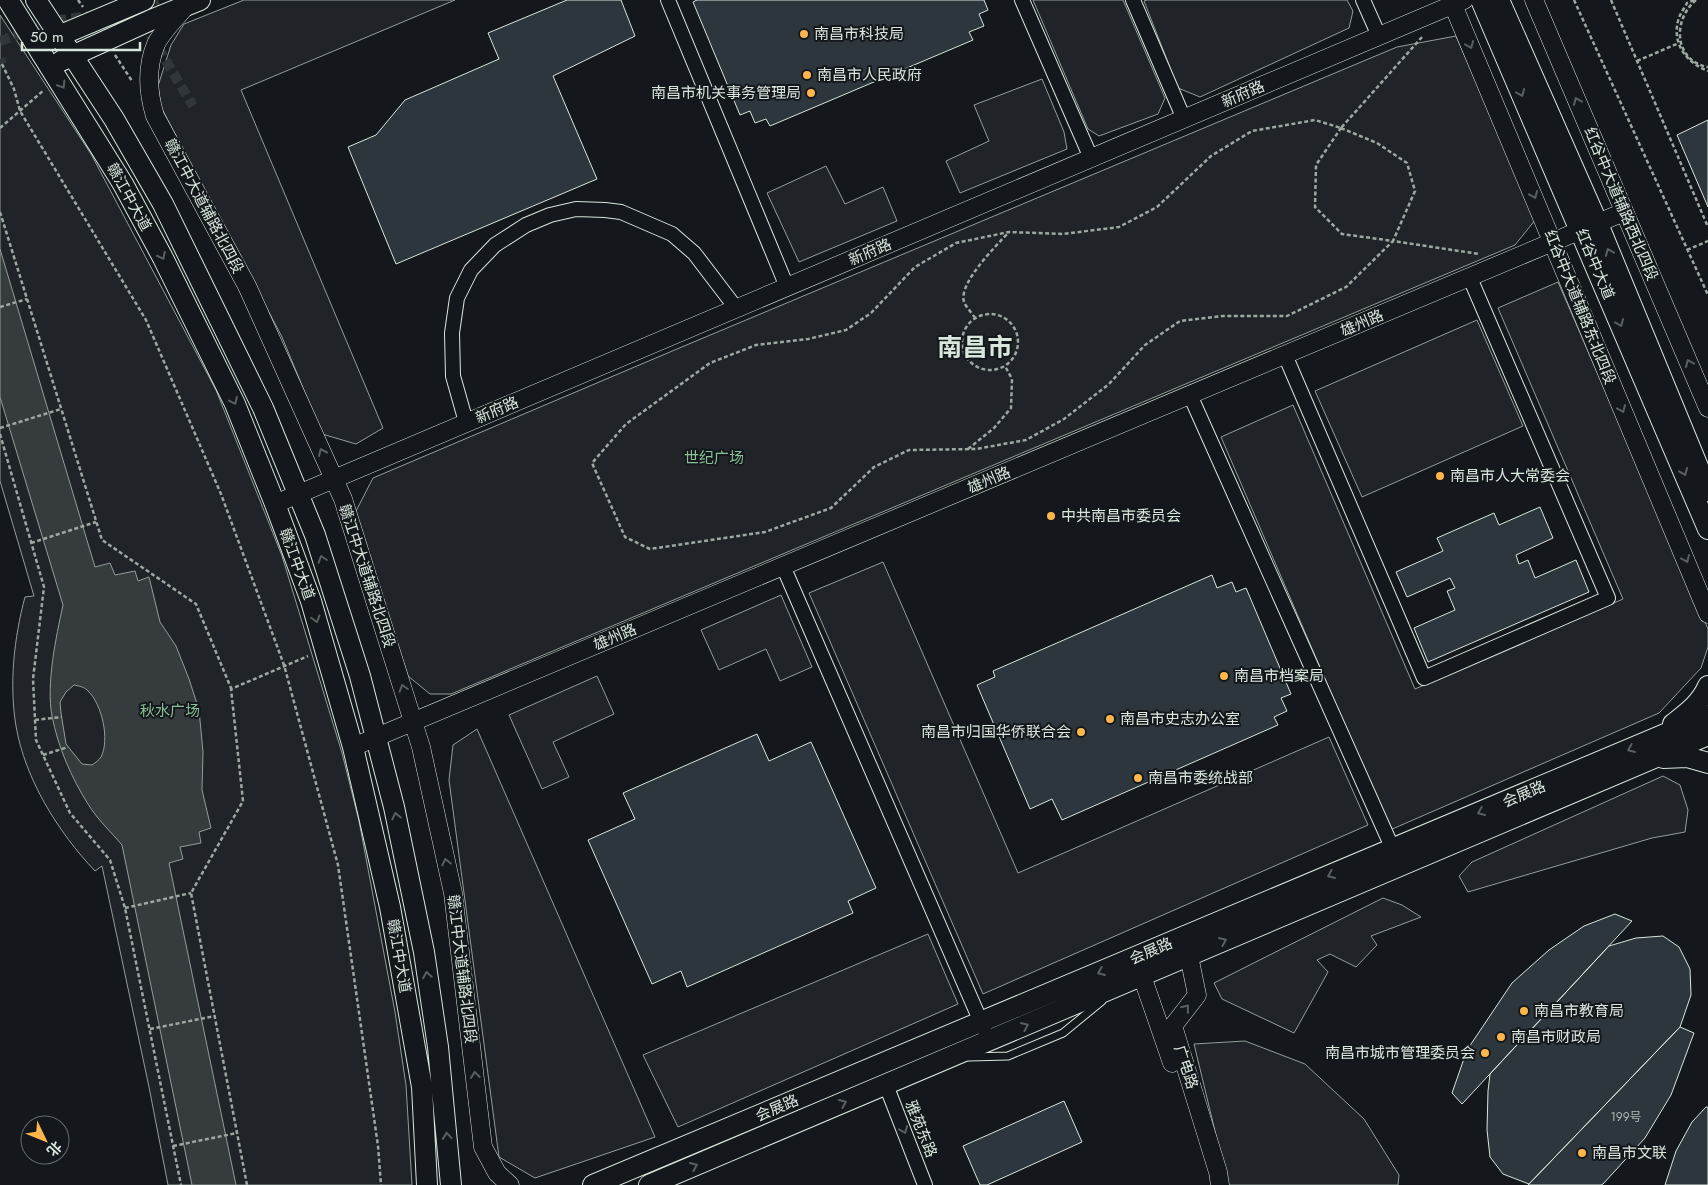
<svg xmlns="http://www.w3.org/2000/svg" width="1708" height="1185" font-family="Jost,'Noto Sans SC',sans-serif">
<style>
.green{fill:#202428;stroke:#939e99}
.water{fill:#363b3e;stroke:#939e99;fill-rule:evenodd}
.building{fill:#2c363c;stroke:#d8e6dc}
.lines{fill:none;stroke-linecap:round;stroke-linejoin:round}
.pedestrian-tunnel{stroke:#313739;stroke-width:10;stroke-dasharray:10 5;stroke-linecap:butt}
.service-casing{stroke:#d8e6dc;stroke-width:9}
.minor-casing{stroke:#d8e6dc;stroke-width:16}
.tertiary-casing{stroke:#d8e6dc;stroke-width:19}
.secondary-casing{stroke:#d8e6dc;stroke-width:22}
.path{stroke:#9da8a2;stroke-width:2.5;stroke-dasharray:4 2.5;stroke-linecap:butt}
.service{stroke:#14181c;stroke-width:7}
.minor{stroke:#14181c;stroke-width:14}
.tertiary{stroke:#14181c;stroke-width:18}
.secondary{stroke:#14181c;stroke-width:20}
.oneway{stroke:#59605f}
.poi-dot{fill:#ffb74d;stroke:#14181c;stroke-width:2}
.labels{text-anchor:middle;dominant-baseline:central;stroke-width:4;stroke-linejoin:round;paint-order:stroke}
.number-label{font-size:12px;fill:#adbab4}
.poi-label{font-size:15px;fill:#d8e6dc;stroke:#14181c;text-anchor:start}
.street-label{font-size:15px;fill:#d8e6dc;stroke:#14181c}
.park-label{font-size:15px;fill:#8ac095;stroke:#14181c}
.town-label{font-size:25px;font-weight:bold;fill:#d8e6dc;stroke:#14181c}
</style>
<rect width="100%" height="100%" fill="#14181c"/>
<path class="green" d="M244 0H455L241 90 383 428 356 444 322 434 282 337 161 107 158 86 171 45 184 24Z
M1033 0H1123L1165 98 1158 114 1099 136 1088 129Z
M1147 0H1347L1353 11 1349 28 1200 97 1178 88 1144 1Z
M0 15 91 154 216 390 282 556 342 753 359 821 395 1012 406 1085 412 1185H168L149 1087 102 866 95 871C58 832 25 779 16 726 9 684 14 638 25 597L34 596 0 481Z
M1456 36 1536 219 1515 245 451 694H430L408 676 355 513 373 478 677 349 1397 47Z
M1042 79 1064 132 1067 149 960 193 946 161 989 141 974 105Z
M826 166 845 204 883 187 897 221 799 262 767 193Z
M1558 282 1708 629V647L1701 668 1659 713 1390 830 1221 437 1293 405 1415 689 1623 599 1498 308Z
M1477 320 1523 426 1362 497 1315 391Z
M883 562 1018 873 1329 737 1368 825 983 994 809 593Z
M781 595 812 667 780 681 766 649 719 670 701 630Z
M597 676 614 714 553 742 569 777 542 789 509 715Z
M477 729 655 1137 535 1178 499 1157 449 780 453 745Z
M1663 776 1680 785 1688 810 1685 832 1652 838 1468 892 1459 876 1472 862Z
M1383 898 1402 905 1421 917 1371 936 1377 945 1356 967 1330 954 1317 960 1328 972 1294 1033 1222 999 1214 983Z
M928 934 958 1004 678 1127 643 1055Z
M1245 1041 1305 1064 1364 1119 1399 1175 1398 1185H1228L1194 1044Z"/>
<path class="water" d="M0 249 95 567 110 563 115 575 135 571 138 581 149 577 160 622 176 646 189 679 199 710 203 752 202 790 211 828 199 832 201 843 180 847 183 859 169 863 236 1185H192L122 845C111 832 97 819 88 804 71 777 58 747 52 716 46 684 56 637 63 605L0 397ZM74 685C79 686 85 687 88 691 102 704 110 740 101 757 99 760 95 763 92 765L82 764 66 744 61 713 60 702 66 692Z"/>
<path class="building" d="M567 0H621L635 36 553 76 597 179 396 264 348 147 376 135 405 100 499 59 488 33Z
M697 0H984L988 10 979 14 984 26 969 32 973 40 770 126 766 119 755 123 750 111 740 115 693 2Z
M1708 120V207L1677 135Z
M1540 507 1553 538 1516 555 1519 564 1528 560 1535 578 1576 560 1589 592 1428 662 1414 628 1455 610 1447 591 1455 588 1450 578 1407 597 1396 572 1443 551 1437 538 1494 513 1499 525Z
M1212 575 1217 588 1232 582 1236 592 1246 588 1291 694 1281 698 1287 711 1274 717 1278 725 1062 820 1052 799 1030 809 977 685 995 677 993 671Z
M757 734 769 761 811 742 876 888 848 901 853 913 687 987 681 971 652 984 588 840 635 819 623 793Z
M1615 914 1632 921 1462 1104 1452 1093 1467 1050 1512 983 1549 950 1584 926Z
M1663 936 1679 947 1690 969 1691 995 1680 1027 1529 1184 1503 1174 1490 1157 1487 1130 1488 1091 1490 1074 1609 946 1636 938Z
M1680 1027 1694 1033 1671 1095 1645 1138 1603 1184 1601 1185H1528Z
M1064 1101 1082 1142 987 1185H980L963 1146Z
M1706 1107H1708V1185H1665L1676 1151 1692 1122Z"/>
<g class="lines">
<path class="pedestrian-tunnel" d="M141 7 158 0
M135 9 193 106
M0 41 61 20 88 16
M0 59 2 64"/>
<g class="service-casing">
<path id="service" d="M969 1057 1008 1056 1063 1033 1102 1001"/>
</g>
<g class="minor-casing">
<path id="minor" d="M668 0 787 287
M1022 0 1091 158
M1133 0 1184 119
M1363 0 1379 36
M1285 355 1424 678 1608 598 1470 278
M1190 395 1396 856
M466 422 453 376 452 333 457 298 471 270 495 245 526 225 550 215 576 209 605 210 621 212 672 234 694 253 736 308
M783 566 984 1029
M886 1085 925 1185"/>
</g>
<g class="tertiary-casing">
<path id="tertiary" d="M1451 0 1708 614
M1534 0 1708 408
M187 5C177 17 163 30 156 44 146 68 148 93 155 116L247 286 343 499 421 747 453 893 483 1147 497 1173 510 1185
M275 504 1464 0
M353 747 1624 212
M1189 956 1197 995 1173 1026 1218 1172 1220 1185
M1142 976 1172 1063"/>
</g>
<g class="secondary-casing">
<path id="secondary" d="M8 0 123 184 163 258 235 404 275 504 311 601 353 747 390 907 422 1087 427 1185
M36 0 114 119 163 204 263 408 315 535 360 676 394 807 424 952 438 1047 451 1185
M1481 0 1708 529
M1499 0 1598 224 1708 491
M49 40 144 0
M61 61 151 20 200 0
M1673 724C1687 713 1701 703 1708 686
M1663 758 1687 757 1708 763
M593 1185 1708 716
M649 1185 1708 735"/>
</g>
<path class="path" d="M78 0 83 7
M1574 0 1708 295
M1611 0 1708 227
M1694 0 1687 3C1684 9 1679 15 1678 21 1672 44 1687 63 1708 71
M1696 0C1672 20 1674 61 1708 67
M1422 37 1341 128 1315 120 1252 131 1211 156 1157 207 1119 227 1063 234 1009 232 956 243 915 267 871 313 846 330 808 339 756 345 710 363 626 424 592 463 625 537 650 549 765 532 831 508 874 467 909 450 976 449 1026 440 1064 419 1109 384 1145 345 1180 321 1222 316H1287L1346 287 1393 241 1479 254
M115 55 132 81
M1637 61 1679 43
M2 64 14 89 20 111 146 320 221 494 284 665 338 865 378 1146 381 1185
M0 128 44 90
M1341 128 1377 143 1407 163 1415 191 1393 241 1342 234 1315 207 1316 165Z
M0 212 102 540 196 604 231 688
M1687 250 1708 241
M0 307 27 299
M962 342a28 28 0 1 1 56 0a28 28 0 1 1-56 0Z
M975 318C972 313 966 307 964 302 958 283 997 245 1009 232
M0 428 61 409
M0 434 44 587 33 679 36 740 70 813 110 860 125 908 181 1185
M968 449 994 428 1011 408 1012 379 1005 366
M31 543 96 522
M35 720 62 717
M43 755 68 747
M125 908 191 893
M150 1029 215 1016
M173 1146 237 1133
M247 1185 191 893 243 801 231 689 308 656"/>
<use href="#service" class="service"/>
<use href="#minor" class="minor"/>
<use href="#tertiary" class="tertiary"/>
<use href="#secondary" class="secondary"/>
</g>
<defs><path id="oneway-chevron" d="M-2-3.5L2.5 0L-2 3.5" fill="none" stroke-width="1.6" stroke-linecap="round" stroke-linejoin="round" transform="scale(1.25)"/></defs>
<g class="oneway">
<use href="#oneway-chevron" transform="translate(1470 45) rotate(67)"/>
<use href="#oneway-chevron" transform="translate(62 85) rotate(58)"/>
<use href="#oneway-chevron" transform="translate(1521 93) rotate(67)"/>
<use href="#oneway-chevron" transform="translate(1577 101) rotate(-113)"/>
<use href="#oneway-chevron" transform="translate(1534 195) rotate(67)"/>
<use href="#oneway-chevron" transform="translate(1609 252) rotate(-112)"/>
<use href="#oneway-chevron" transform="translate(162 256) rotate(63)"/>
<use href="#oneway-chevron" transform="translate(1620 323) rotate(67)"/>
<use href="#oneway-chevron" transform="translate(1689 363) rotate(-113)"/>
<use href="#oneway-chevron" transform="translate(234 401) rotate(65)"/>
<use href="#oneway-chevron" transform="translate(1622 409) rotate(67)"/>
<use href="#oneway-chevron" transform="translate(322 452) rotate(-114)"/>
<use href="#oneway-chevron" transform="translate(1684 472) rotate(67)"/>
<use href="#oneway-chevron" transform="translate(322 559) rotate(-108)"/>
<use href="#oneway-chevron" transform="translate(1686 559) rotate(67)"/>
<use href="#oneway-chevron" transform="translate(316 619) rotate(74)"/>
<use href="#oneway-chevron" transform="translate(403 688) rotate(-108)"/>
<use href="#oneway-chevron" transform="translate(1631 749) rotate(157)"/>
<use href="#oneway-chevron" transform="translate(1481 812) rotate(157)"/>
<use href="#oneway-chevron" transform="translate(396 816) rotate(-102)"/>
<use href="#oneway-chevron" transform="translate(446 862) rotate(-102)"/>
<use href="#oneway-chevron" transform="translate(1331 875) rotate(157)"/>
<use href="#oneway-chevron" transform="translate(1223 941) rotate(-23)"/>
<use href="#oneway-chevron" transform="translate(1101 972) rotate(157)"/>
<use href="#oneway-chevron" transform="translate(427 975) rotate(-99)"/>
<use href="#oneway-chevron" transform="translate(1186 1008) rotate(-52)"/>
<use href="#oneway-chevron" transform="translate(1025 1026) rotate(-23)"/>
<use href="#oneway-chevron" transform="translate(475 1075) rotate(-97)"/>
<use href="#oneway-chevron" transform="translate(843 1103) rotate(-23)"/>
<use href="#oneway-chevron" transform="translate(904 1130) rotate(68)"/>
<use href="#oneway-chevron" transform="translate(447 1136) rotate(-95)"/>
<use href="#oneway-chevron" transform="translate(694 1166) rotate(-23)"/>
</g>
<g class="poi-dot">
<circle cx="804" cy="34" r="5"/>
<circle cx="807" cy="75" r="5"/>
<circle cx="811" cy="93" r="5"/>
<circle cx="1440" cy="476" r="5"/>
<circle cx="1051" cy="516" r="5"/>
<circle cx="1224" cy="676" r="5"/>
<circle cx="1110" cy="719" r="5"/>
<circle cx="1081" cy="732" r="5"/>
<circle cx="1138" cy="778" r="5"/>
<circle cx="1524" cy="1011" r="5"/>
<circle cx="1501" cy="1037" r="5"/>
<circle cx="1485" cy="1053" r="5"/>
<circle cx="1582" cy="1153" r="5"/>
</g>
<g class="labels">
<g class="number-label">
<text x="1626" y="1117">199号</text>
</g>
<g class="poi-label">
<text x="814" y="34">南昌市科技局</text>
<text x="817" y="75">南昌市人民政府</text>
<text x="801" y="93" text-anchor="end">南昌市机关事务管理局</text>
<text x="1450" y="476">南昌市人大常委会</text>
<text x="1061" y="516">中共南昌市委员会</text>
<text x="1234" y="676">南昌市档案局</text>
<text x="1120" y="719">南昌市史志办公室</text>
<text x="1071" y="732" text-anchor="end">南昌市归国华侨联合会</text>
<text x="1148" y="778">南昌市委统战部</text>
<text x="1534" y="1011">南昌市教育局</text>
<text x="1511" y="1037">南昌市财政局</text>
<text x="1475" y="1053" text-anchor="end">南昌市城市管理委员会</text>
<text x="1592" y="1153">南昌市文联</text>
</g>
<g class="street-label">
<text transform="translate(1243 94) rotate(-23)">新府路</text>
<text transform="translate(129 197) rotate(61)">赣江中大道</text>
<text transform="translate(1621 204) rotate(67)">红谷中大道辅路西北四段</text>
<text transform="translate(204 206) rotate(62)">赣江中大道辅路北四段</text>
<text transform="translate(870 252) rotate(-23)">新府路</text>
<text transform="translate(1595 264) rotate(67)">红谷中大道</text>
<text transform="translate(1580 307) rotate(68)">红谷中大道辅路东北四段</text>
<text transform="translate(1362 323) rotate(-23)">雄州路</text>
<text transform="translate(497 410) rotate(-23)">新府路</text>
<text transform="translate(989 480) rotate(-23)">雄州路</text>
<text transform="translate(297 564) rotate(70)">赣江中大道</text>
<text transform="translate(367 576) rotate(72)">赣江中大道辅路北四段</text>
<text transform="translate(615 637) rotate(-23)">雄州路</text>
<text transform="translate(1524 794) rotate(-23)">会展路</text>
<text transform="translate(1151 951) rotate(-23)">会展路</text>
<text transform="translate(399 956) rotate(80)">赣江中大道</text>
<text transform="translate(462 969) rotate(83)">赣江中大道辅路北四段</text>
<text transform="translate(1186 1067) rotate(72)">广电路</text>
<text transform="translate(777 1108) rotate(-23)">会展路</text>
<text transform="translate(921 1129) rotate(68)">雅苑东路</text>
</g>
<g class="park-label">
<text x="714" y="458">世纪广场</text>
<text x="170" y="711">秋水广场</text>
</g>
<g class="town-label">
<text x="975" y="347">南昌市</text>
</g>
</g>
<g transform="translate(45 1140) rotate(133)"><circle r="24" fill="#14181c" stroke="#626a69"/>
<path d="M0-4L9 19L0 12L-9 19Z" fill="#ffb74d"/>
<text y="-8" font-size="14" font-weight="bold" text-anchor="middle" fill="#d8e6dc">北</text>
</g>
<path d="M22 42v8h118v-8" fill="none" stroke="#d8e6dc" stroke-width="2.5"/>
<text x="30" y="42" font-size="15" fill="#d8e6dc" stroke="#14181c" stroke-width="4" paint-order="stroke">50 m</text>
</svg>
